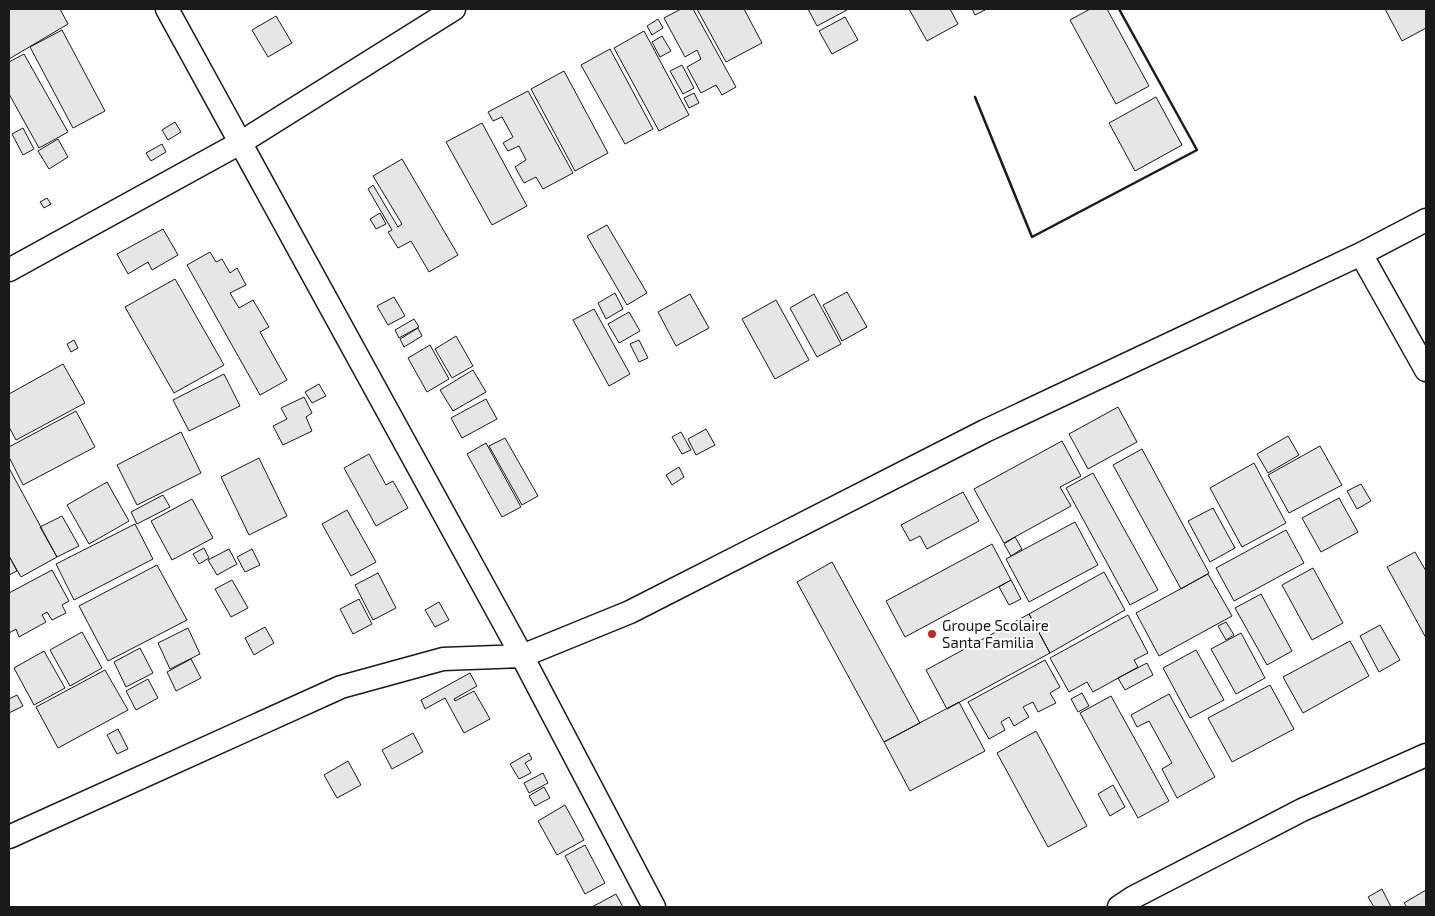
<svg xmlns="http://www.w3.org/2000/svg" width="1435" height="916" font-family="'Exo 2',sans-serif">
<style>
.building{fill:#e6e6e6;stroke:#1a1a1a}
.lines{fill:none;stroke-linecap:round;stroke-linejoin:round}
.minor-casing{stroke:#1a1a1a;stroke-width:25}
.minor{stroke:#fff;stroke-width:22}
.wall{stroke:#1a1a1a;stroke-width:2.5}
.poi-dot{fill:#c62828;stroke:#fff;stroke-width:2}
.labels{text-anchor:middle;dominant-baseline:central;stroke-width:4;stroke-linejoin:round;paint-order:stroke}
.poi-label{font-size:15px;fill:#1a1a1a;stroke:#fff;text-anchor:start}
</style>
<rect width="100%" height="100%" fill="#fff"/>
<path class="building" d="M10 9H60L68 24 9 59V10Z
M681 9H693L736 87 722 95 716 85 701 93 687 67 701 59 697 50 685 57 664 18Z
M697 9H744L762 43 726 62Z
M808 9H846L847 10 817 26Z
M909 9H950L958 24 927 41Z
M972 9H987L975 15Z
M1090 9H1107L1149 86 1116 104 1070 20Z
M1385 9H1426V28L1402 41Z
M276 16 292 43 268 57 252 30Z
M845 17 858 40 832 54 819 31Z
M658 19 663 28 652 35 647 26Z
M62 30 105 111 73 128 30 47Z
M644 31 689 115 659 131 614 48Z
M662 36 671 51 660 57 652 42Z
M610 49 653 129 625 144 581 65Z
M24 54 68 132 39 148 9 94V62Z
M682 65 694 88 683 94 670 71Z
M564 71 608 153 575 171 531 89Z
M528 91 573 173 543 189 536 177 524 183 515 167 526 160 519 146 508 151 503 143 513 137 502 117 493 121 488 112Z
M694 93 699 103 689 108 684 98Z
M1156 97 1182 145 1135 171 1109 123Z
M175 122 181 132 168 140 162 130Z
M482 123 527 206 492 225 446 142Z
M23 128 34 149 23 155 12 134Z
M58 139 68 157 49 169 38 151Z
M162 144 166 152 151 161 146 153Z
M402 159 458 255 429 272 411 241 398 248 388 232 392 230 368 189 373 185 398 227 402 224 373 176Z
M47 198 51 204 44 208 40 202Z
M380 213 386 224 376 229 370 219Z
M607 225 647 293 627 305 587 236Z
M163 229 178 255 152 270 148 262 128 274 117 254Z
M210 252 216 262 222 259 230 273 237 268 246 285 230 293 239 308 253 300 269 327 260 332 287 380 260 395 187 265Z
M175 279 224 365 174 393 125 307Z
M847 292 867 327 842 341 823 305Z
M615 293 623 309 606 319 598 303Z
M690 294 709 328 676 346 658 312Z
M814 294 841 344 817 357 790 308Z
M394 297 405 316 388 325 377 306Z
M776 300 809 360 775 379 742 319Z
M594 309 630 374 609 386 573 320Z
M629 312 640 331 619 343 608 324Z
M414 319 419 327 399 338 395 330Z
M418 328 422 336 404 347 400 339Z
M456 336 473 366 452 378 435 349Z
M74 340 78 348 71 352 67 344Z
M639 340 648 358 639 362 630 344Z
M430 345 449 379 427 392 408 358Z
M63 364 85 403 16 440 9 427V394Z
M473 370 486 392 453 411 440 390Z
M224 374 240 406 189 431 173 400Z
M319 384 326 396 312 403 305 392Z
M304 397 312 413 306 417 312 431 283 445 273 426 287 419 281 408Z
M486 399 497 419 462 438 451 418Z
M1118 407 1137 442 1088 469 1069 434Z
M76 411 95 447 23 485 9 457V447Z
M706 429 715 445 696 455 688 439Z
M181 432 201 473 137 505 117 465Z
M681 432 691 450 682 454 672 437Z
M1288 436 1299 455 1268 473 1257 454Z
M505 438 538 496 522 505 489 446Z
M1062 441 1081 476 1060 487 1071 506 1004 543 974 489Z
M486 443 521 507 502 517 467 454Z
M1320 446 1342 485 1289 513 1268 475Z
M1142 449 1209 573 1181 589 1113 465Z
M369 454 386 485 393 481 408 508 376 526 344 468Z
M259 458 287 516 249 535 221 477Z
M1254 463 1286 523 1242 547 1210 488Z
M679 467 684 477 672 485 666 475Z
M9 468 57 557 21 577 9 556Z
M1093 473 1158 590 1130 605 1066 488Z
M107 482 129 521 89 544 67 505Z
M1361 484 1371 501 1357 509 1347 491Z
M963 492 979 521 927 549 920 536 910 541 901 525Z
M163 495 170 507 137 524 131 512Z
M1339 498 1358 532 1321 552 1302 518Z
M192 499 213 538 172 560 151 521Z
M1213 508 1235 548 1210 562 1188 521Z
M347 510 376 562 351 576 322 524Z
M62 516 79 546 57 557 40 527Z
M1075 522 1098 565 1029 602 1006 559Z
M135 524 153 559 74 600 56 564Z
M1286 530 1304 563 1234 601 1216 568Z
M1015 537 1022 549 1011 556 1004 544Z
M992 544 1011 580 905 637 886 601Z
M204 548 209 558 199 564 193 554Z
M229 549 237 564 217 575 208 560Z
M252 549 260 565 245 572 237 557Z
M1415 552 1426 571V638L1387 567Z
M9 556 17 571 9 575Z
M832 562 920 723 884 742 797 582Z
M157 565 187 620 108 661 79 606Z
M1313 568 1343 623 1312 640 1282 585Z
M52 570 69 601 62 605 66 613 52 620 47 612 42 615 46 622 19 637 16 629 9 633V593Z
M1104 572 1125 610 1050 653 1029 614Z
M378 573 396 608 373 620 355 585Z
M1208 574 1232 616 1159 656 1136 613Z
M232 580 248 608 231 617 215 589Z
M1011 580 1021 599 1009 605 999 587Z
M1261 594 1292 651 1267 665 1235 608Z
M359 599 372 624 353 634 340 609Z
M439 602 449 620 435 627 425 610Z
M1029 614 1050 653 947 709 926 670Z
M1128 615 1148 653 1134 660 1138 667 1093 692 1087 682 1069 692 1050 658Z
M1226 622 1234 635 1226 640 1218 626Z
M1380 625 1400 660 1379 672 1360 636Z
M265 627 274 643 254 655 245 638Z
M188 628 200 654 170 669 158 643Z
M82 632 102 668 70 686 50 650Z
M1241 633 1265 678 1236 694 1211 649Z
M1350 641 1369 676 1303 713 1283 677Z
M140 648 153 673 126 687 114 662Z
M1196 650 1224 700 1190 718 1163 668Z
M44 651 65 688 34 705 14 668Z
M191 659 201 678 176 691 167 672Z
M1045 660 1060 687 1050 693 1056 703 1038 712 1033 702 1023 707 1029 717 1014 726 1009 717 1001 722 1005 730 989 739 968 702Z
M1147 663 1153 675 1125 690 1118 678Z
M105 670 128 710 58 748 36 707Z
M470 673 477 686 454 699 455 701 474 691 490 719 464 733 445 698 425 709 421 700Z
M148 679 158 698 136 710 126 691Z
M1270 685 1294 729 1232 762 1208 718Z
M1082 693 1089 706 1078 712 1071 699Z
M1169 694 1215 777 1177 798 1162 769 1172 763 1149 721 1137 727 1131 715Z
M17 695 23 706 9 713V699Z
M1111 696 1169 801 1138 818 1080 713Z
M959 702 985 751 910 791 884 742Z
M118 729 128 749 117 754 107 735Z
M1036 731 1087 826 1048 847 997 753Z
M413 733 423 752 392 769 382 750Z
M529 753 532 759 525 763 531 773 519 779 510 764Z
M348 761 361 785 337 798 324 775Z
M543 773 548 783 529 793 524 783Z
M1113 785 1125 807 1110 816 1098 794Z
M544 787 550 798 535 806 529 796Z
M565 805 584 840 557 855 538 821Z
M585 845 605 883 585 894 565 856Z
M1382 889 1391 907H1374L1368 897Z
M1426 890V907H1407L1404 903Z
M616 894 623 907H592Z"/>
<g class="lines">
<g class="minor-casing">
<path id="minor" d="M167 9 522 656 654 907
M1361 254 1426 370
M9 270 240 143 454 9
M9 837 341 687 443 659 522 656 630 612 985 431 1361 254 1426 220
M1119 907 1134 897 1302 810 1426 755"/>
</g>
<use href="#minor" class="minor"/>
<path class="wall" d="M975 97 1032 237 1197 150 1119 9"/>
</g>
<circle class="poi-dot" cx="932" cy="634" r="5"/>
<g class="labels">
<g class="poi-label">
<text x="942" y="625">Groupe Scolaire<tspan x="942" dy="17">Santa Familia</tspan></text>
</g>
</g>
<rect width="1435" height="916" fill="none" stroke="#1a1a1a" stroke-width="20"/>
</svg>
